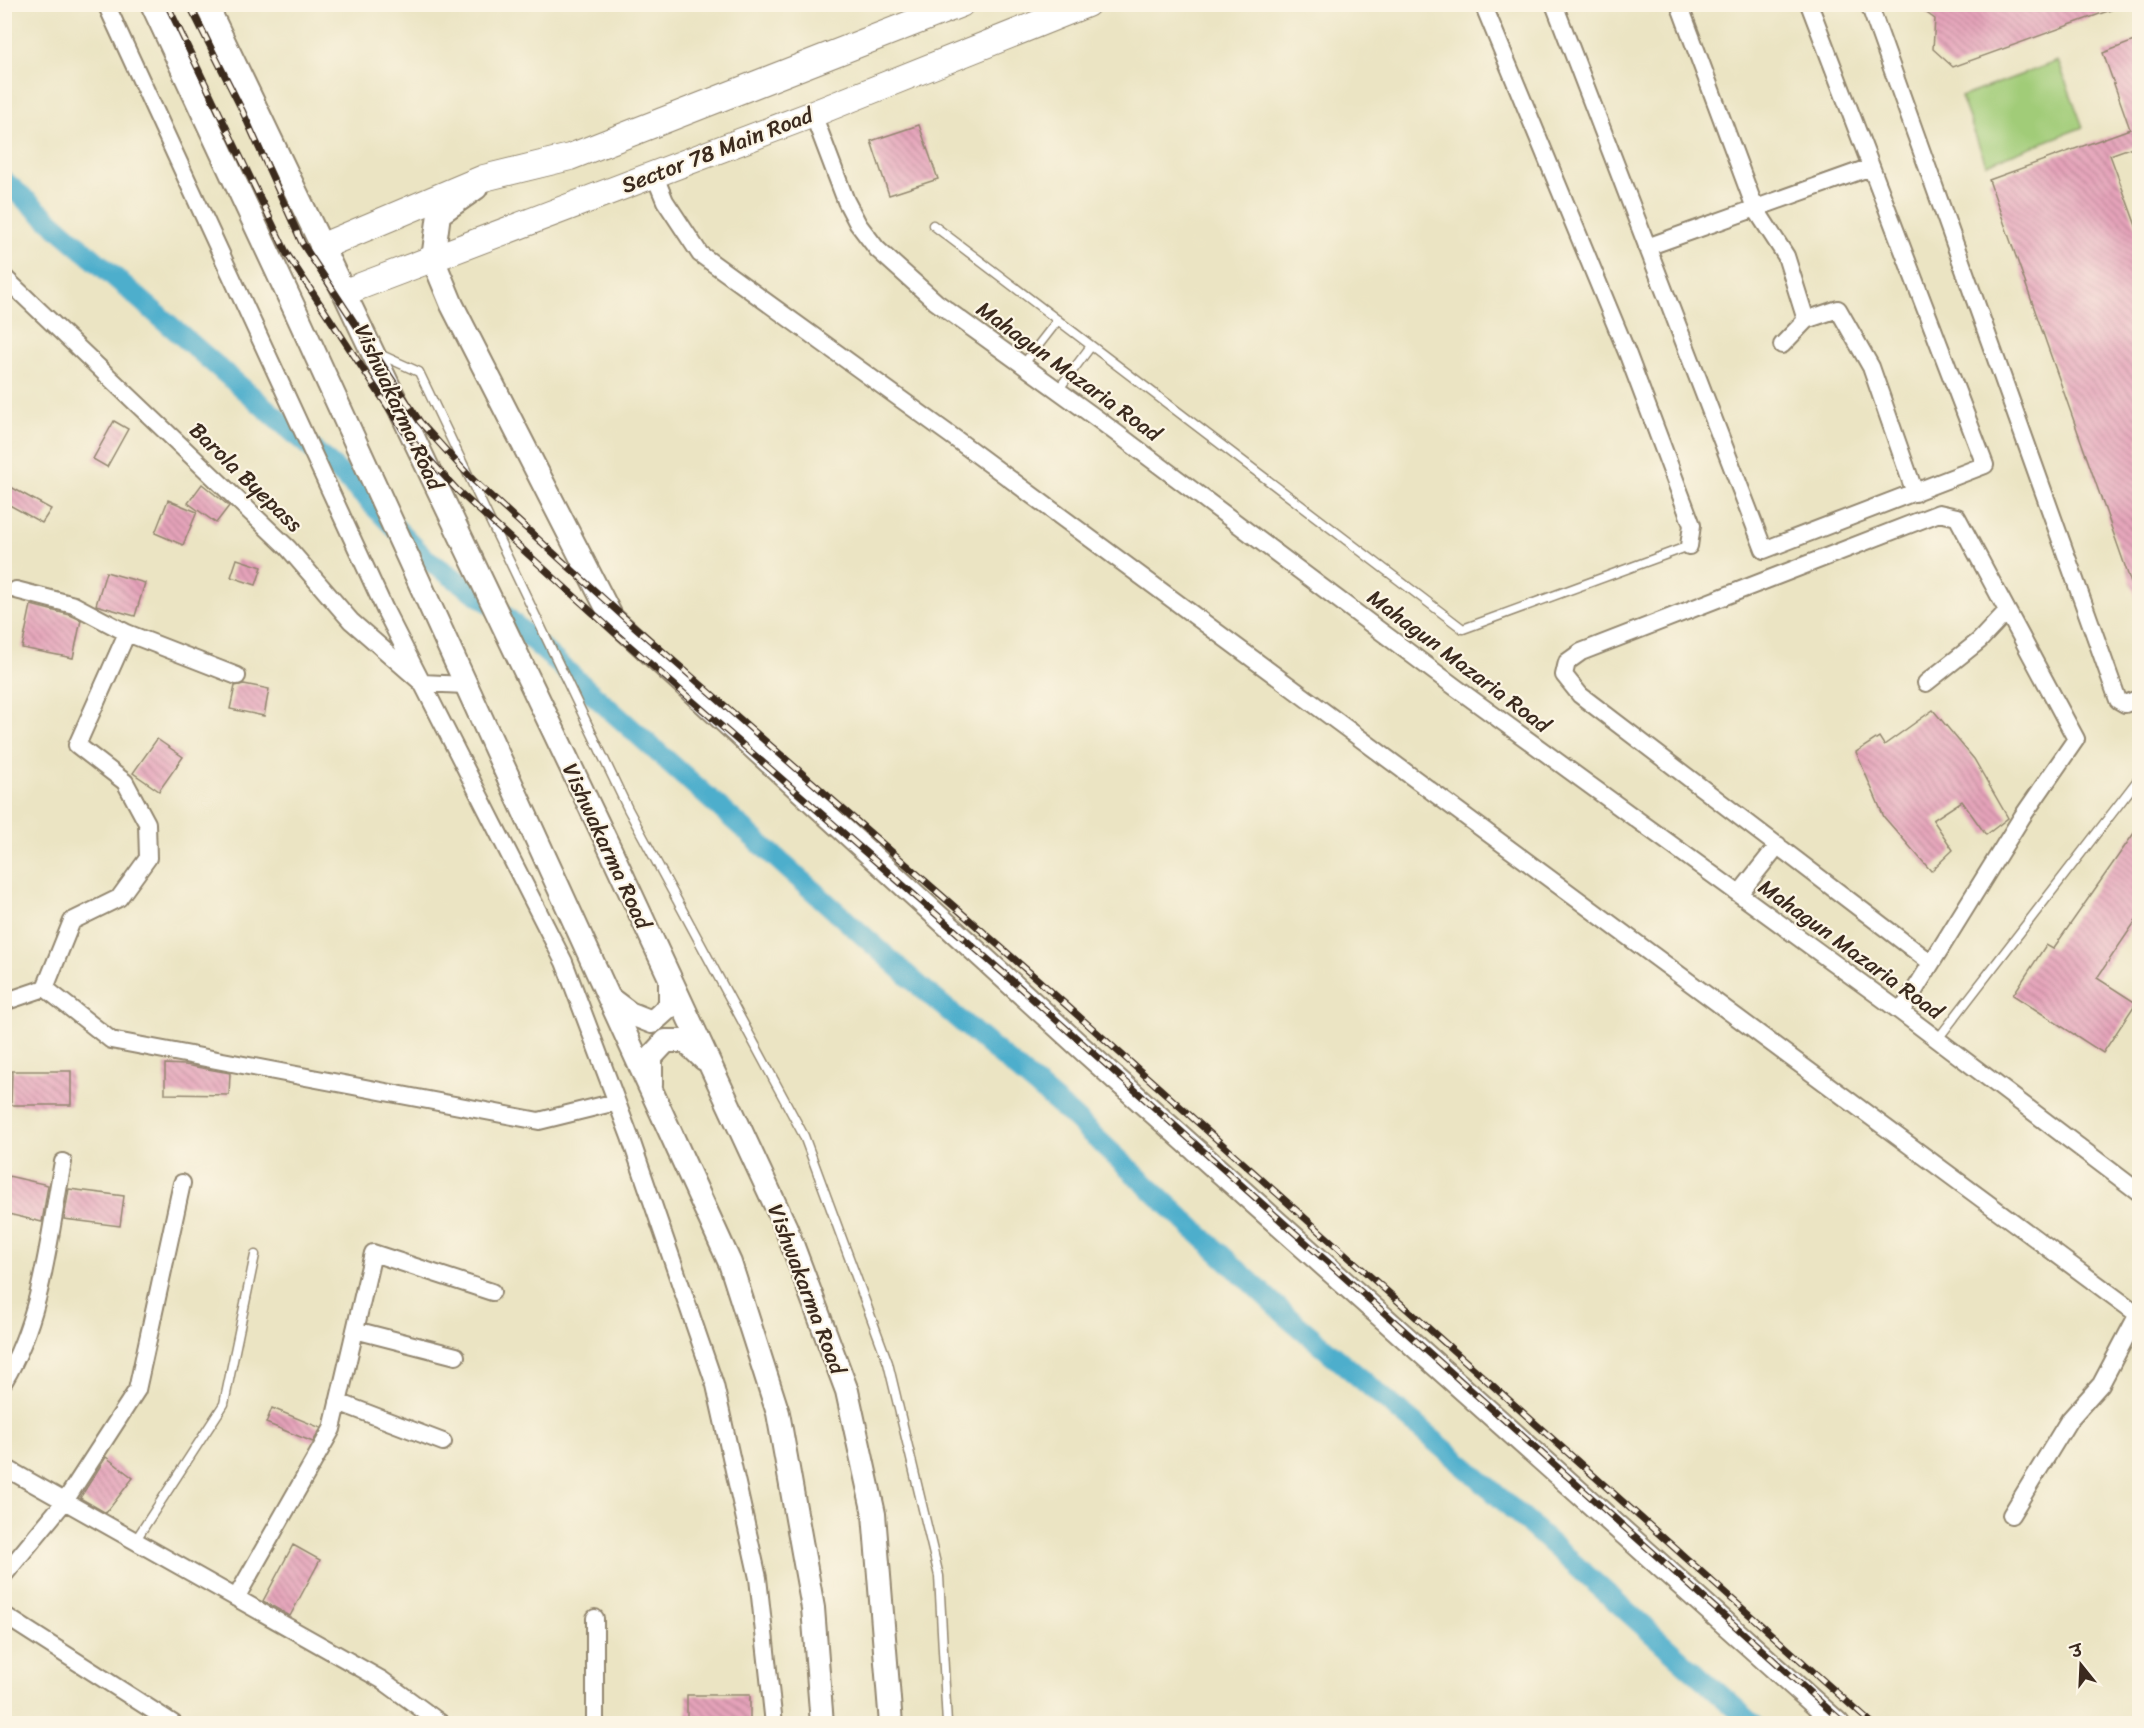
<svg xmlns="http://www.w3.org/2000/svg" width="2144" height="1728" font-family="Sriracha,'Playpen Sans Deva',sans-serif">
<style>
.grass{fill:#a1cc78;stroke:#6e7b4b;stroke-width:1.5}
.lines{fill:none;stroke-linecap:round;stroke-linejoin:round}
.canal{stroke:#4daecc;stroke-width:21}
.building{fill:url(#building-back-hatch)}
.lane-casing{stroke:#938770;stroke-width:11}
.street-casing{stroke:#938770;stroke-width:20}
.secondary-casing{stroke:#938770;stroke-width:26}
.primary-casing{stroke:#938770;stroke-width:28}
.lane{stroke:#fff;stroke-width:8}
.street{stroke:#fff;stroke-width:16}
.secondary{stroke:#fff;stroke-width:22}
.primary{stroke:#fff;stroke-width:26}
.rail-casing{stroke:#3b2a1e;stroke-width:7}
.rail{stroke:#fcf5e5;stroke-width:4.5;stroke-dasharray:14;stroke-linecap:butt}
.labels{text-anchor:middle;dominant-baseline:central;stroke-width:4.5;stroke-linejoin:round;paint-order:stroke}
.street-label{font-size:22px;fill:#3b2a1e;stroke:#fcf5e5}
</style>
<defs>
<pattern id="building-back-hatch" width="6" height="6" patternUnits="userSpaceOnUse" patternTransform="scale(1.5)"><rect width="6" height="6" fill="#e5a3ba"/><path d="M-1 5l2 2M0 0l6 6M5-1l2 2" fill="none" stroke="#bb8597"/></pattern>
</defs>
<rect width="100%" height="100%" fill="#fcf5e5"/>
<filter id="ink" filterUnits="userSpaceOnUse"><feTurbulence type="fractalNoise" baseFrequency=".0167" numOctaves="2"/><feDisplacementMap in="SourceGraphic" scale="12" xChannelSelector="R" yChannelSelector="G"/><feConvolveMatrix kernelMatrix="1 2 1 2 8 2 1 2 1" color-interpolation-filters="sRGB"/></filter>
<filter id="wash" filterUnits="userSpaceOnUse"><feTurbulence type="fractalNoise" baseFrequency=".008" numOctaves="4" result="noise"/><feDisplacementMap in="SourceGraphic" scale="24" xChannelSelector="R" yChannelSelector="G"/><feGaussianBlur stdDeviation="1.35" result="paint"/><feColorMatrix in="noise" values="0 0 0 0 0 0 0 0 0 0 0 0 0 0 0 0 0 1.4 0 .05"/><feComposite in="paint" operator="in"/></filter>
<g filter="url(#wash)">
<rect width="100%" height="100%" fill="#ebe4c3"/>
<path class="grass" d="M2058 61 2083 127 1986 164 1961 97Z"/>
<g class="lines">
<path class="canal" d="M4 181 348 480 425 558 494 606 923 989 1069 1113 1288 1317 1470 1471 1753 1724"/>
</g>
<g id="blocks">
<path class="building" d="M1914 4H2118L2119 7 1953 67 1933 49 1935 19Z
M2139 39V150L2135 146 2110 155 2139 234V600H2137L1989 180 2130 129 2103 53Z
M919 125 938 179 889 195 871 141Z
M114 421 128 429 107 467 93 459Z
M202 484 229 506 216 523 188 503Z
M9 486 51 509 42 523 4 502V494Z
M168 500 197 512 183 545 155 533Z
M237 559 262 567 256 585 231 577Z
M106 572 145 583 135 616 96 605Z
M31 605 70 615 81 620 73 658 22 648Z
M244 684 269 689 264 716 230 709 235 686Z
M1933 710 1974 759 2008 818 1986 835 1962 801 1933 820 1953 850 1931 871 1884 817 1856 752 1879 737 1884 745Z
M157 739 183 757 159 791 133 773Z
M2139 826V916L2097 978 2136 1003 2103 1053 2013 995 2046 945 2053 949Z
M165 1064 185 1065 230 1073 229 1095 165 1094Z
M12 1071H71V1105H11Z
M4 1175 48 1185 42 1222 4 1213Z
M69 1189 124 1196 120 1226 64 1219Z
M272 1408 321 1428 313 1442 266 1423Z
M106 1457 133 1478 106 1513 80 1498Z
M293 1545 320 1560 290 1616 263 1601Z
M687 1695H750V1724H687Z"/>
</g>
</g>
<g filter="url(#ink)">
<use href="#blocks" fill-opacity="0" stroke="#938770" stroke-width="1.5"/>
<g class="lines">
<g class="lane-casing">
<path id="lane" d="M933 225 1463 629 1689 546
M379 354 419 372 628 809 804 1136 888 1363 939 1576 947 1724
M1023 365 1058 320
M1058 390 1091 346
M1937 1040 2140 777
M135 1541 224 1404 255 1255"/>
</g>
<g class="street-casing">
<path id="street" d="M106 4 386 612 564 962 630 1137 715 1385 758 1578 774 1724
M1483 4 1628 355 1692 525 1689 546
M1554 4 1764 550 1985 465 1809 4
M1679 4 1755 208 1786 256 1806 320 1838 309 1871 367 1915 493
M1869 4 2118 700 2125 704 2140 698
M813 114 846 201 858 224 877 249 936 302 1099 420 1455 687 1901 1012 2140 1193
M654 174 665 201 700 254 960 442 2140 1316
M1647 247 1871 167
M4 277 288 548 351 621 422 683 465 685
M1782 345 1806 320
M16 590 74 605 127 633 237 676
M1926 683 1979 641 2007 611
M1739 894 1778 845
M45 988 111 1040 539 1121 616 1102
M4 1002 45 988 72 921 119 898 148 858 147 823 125 782 77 745 127 633
M1901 1012 2022 817 2076 739 1957 517 1939 513 1581 652 1567 662 1564 675 1580 695 1930 962
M355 1330 456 1356
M4 1381C43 1316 49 1235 63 1162
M338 1402 443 1442
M4 1467 382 1680 442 1724
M2011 1515 2069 1420 2101 1384 2138 1314
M4 1575 65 1501 137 1390 182 1183
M236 1598 332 1429 373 1253 492 1292
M4 1615 174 1724
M595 1618V1724"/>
</g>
<g class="secondary-casing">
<path id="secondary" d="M152 4 296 312 730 1263 778 1413 813 1608 822 1724
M206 4 611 851 786 1228 847 1391 874 1514 891 1724
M476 188 439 214 433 259 452 305 612 618 1086 1052 1838 1724
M609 998 629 1013 652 1022 670 1006V982
M651 1085V1057L666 1041H685L704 1059"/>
</g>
<g class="primary-casing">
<path id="primary" d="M323 246 484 178 570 157 961 4
M345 292 813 114 1087 4"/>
</g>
<use href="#lane" class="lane"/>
<use href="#street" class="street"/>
<use href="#secondary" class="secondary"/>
<use href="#primary" class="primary"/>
<g class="rail-casing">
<path id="rail" d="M167 4 287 254 406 434 458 491 615 633 1025 992 1845 1724
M189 4 242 110 302 243 420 422 471 478 627 620 1037 979 1872 1724"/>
</g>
<use href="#rail" class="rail"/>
</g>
</g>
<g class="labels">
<g class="street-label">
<text transform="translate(717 150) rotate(-21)">Sector 78 Main Road</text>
<text transform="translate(1069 371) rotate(36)">Mahagun Mazaria Road</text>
<text transform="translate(399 407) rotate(65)">Vishwakarma Road</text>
<text transform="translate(246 477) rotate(44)">Barola Byepass</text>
<text transform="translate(1459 661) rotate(37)">Mahagun Mazaria Road</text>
<text transform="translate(607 846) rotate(65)">Vishwakarma Road</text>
<text transform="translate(1851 949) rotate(36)">Mahagun Mazaria Road</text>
<text transform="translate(807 1289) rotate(69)">Vishwakarma Road</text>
</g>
</g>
<rect width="2144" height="1728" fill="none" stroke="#fcf5e5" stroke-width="24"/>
<g transform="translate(2081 1665) rotate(342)" stroke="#fcf5e5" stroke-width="4.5" paint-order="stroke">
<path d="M0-4.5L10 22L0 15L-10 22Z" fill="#3b2a1e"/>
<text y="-9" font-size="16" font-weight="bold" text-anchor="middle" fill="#3b2a1e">उ</text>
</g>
</svg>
